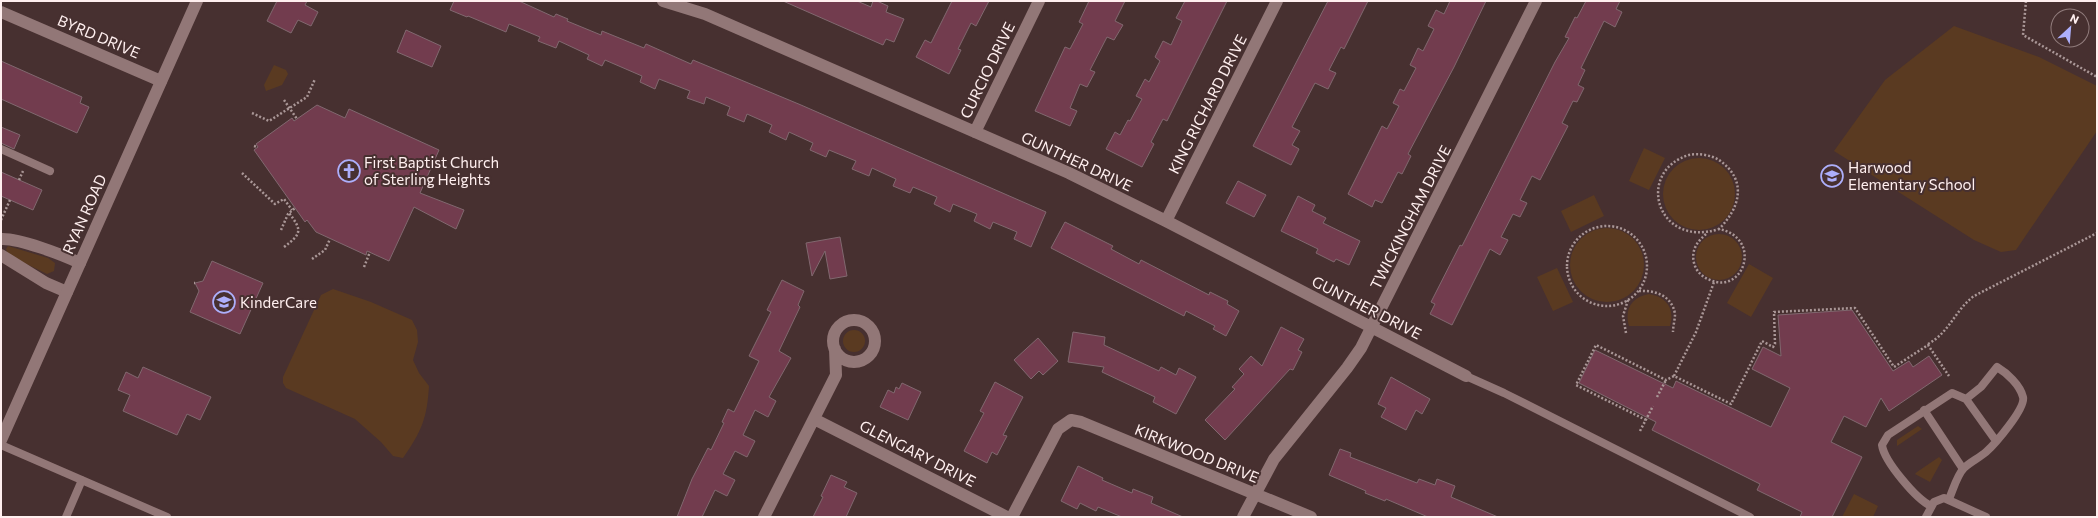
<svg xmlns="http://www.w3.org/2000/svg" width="2098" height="518" font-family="Commissioner,sans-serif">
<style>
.green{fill:#5a3a21}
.building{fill:#723c4e;stroke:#81686f}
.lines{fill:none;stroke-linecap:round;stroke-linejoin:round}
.path{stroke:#aa9797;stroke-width:2.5;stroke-dasharray:2 2;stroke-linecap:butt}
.lane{stroke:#927777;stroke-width:8}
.street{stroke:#927777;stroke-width:12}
.secondary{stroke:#927777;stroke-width:12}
.labels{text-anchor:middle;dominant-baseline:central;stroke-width:4;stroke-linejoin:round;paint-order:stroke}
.street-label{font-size:15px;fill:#ffefef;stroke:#473030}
.poi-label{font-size:15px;fill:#ffefef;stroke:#473030;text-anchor:start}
</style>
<rect width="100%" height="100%" fill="#473030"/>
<path class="green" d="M1954 26 2039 57 2097 86V131L2016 250 2001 252 1974 240 1834 151 1885 80Z
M274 65 286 70 288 74 282 85 266 91 264 85Z
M1644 148 1665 158 1649 190 1629 181Z
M1663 194a36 36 0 1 1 72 0a36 36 0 1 1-72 0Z
M1594 195 1604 216 1571 232 1561 211Z
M1570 265a37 37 0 1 1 74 0a37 37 0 1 1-74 0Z
M1696 257a23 23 0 1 1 46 0a23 23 0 1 1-46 0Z
M8 246 48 258 55 263 54 271 47 274 45 273 8 255 6 249Z
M1749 264 1773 278 1751 317 1727 303Z
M1557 268 1573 302 1553 311 1537 277Z
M333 289 371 302 412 320 417 330 418 342 413 360 419 373 429 386C427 418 422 431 403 458L393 456 381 442 355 419 286 388 283 383V377L321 295Z
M1649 294C1667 297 1675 309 1670 326H1629C1624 309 1632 297 1649 294Z
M843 341a11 11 0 1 1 22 0a11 11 0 1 1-22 0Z
M1918 426 1922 429 1897 446V440Z
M1939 457 1942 460 1930 482 1915 474 1917 472Z
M1854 494 1878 506 1873 517H1842Z"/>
<path class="building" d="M277 1H307L305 5 318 12 311 26 298 20 291 33 267 21Z
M454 1H519L554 17 556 14 568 19 567 21 601 35 602 31 644 48 646 44 691 64 693 60 801 105 1046 212 1031 247 1014 239 1017 232 993 222 990 229 974 221 977 214 953 204 950 212 934 204 937 197 913 187 910 193 893 186 896 179 872 168 869 176 852 169 856 161 829 150 826 157 810 150 813 143 789 132 786 140 769 132 772 125 747 114 744 122 727 115 730 107 706 97 704 104 687 98 690 91 659 79 655 89 640 82 642 76 605 60 602 66 587 59 589 55 559 41 556 48 538 41 540 37 509 24 506 32 468 16 467 17 450 10Z
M783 1H857L871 7 873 1H877L888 6 886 12 904 19 894 42 886 39 883 45Z
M952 1H989L976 26 971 23 958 49 961 50 949 74 916 57 925 40 931 43Z
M1089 1H1125L1115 21 1123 25 1114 40 1107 37 1090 70 1095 72 1087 87 1080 84 1070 108 1077 111 1070 126 1035 111 1065 47 1070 49 1083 24 1079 22Z
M1185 1H1227L1167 121 1163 119 1151 142 1154 144 1142 167 1106 149 1115 132 1120 135 1128 120 1130 121 1142 99 1136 96 1145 79 1149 82 1160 61 1155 57 1163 41 1171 45 1182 21 1176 18Z
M1328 1H1368L1344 49 1341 47 1329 70 1336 73 1328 89 1315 83 1292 127 1300 131 1292 145 1299 149 1291 165 1253 146Z
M1450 1H1486L1454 67 1408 154 1411 156 1402 174 1398 172 1382 203 1375 200 1372 207 1348 194 1382 126 1387 129 1399 106 1393 103 1400 89 1404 91 1416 68 1410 65 1418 48 1423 51 1434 29 1428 26 1436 10 1444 14Z
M1586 1H1620L1616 9 1622 12 1615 27 1604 21 1581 68 1585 70 1578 85 1584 88 1577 102 1573 101 1562 123 1568 126 1540 180 1532 176 1520 200 1527 203 1520 217 1513 214 1501 237 1508 240 1500 255 1490 249 1452 325 1430 314 1435 304 1431 302 1460 245 1462 246 1555 62 1569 38 1565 37 1575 17 1577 18Z
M406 30 441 46 432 67 397 52Z
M1 61 82 97 80 103 89 107 77 133 1 99Z
M317 105 345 118 349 109 439 150 420 193 464 210 456 229 414 207 389 261 367 251 366 255 316 232 307 220 305 222 254 150 258 147 256 144 292 118 294 121Z
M1 127 20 135 14 149 1 143Z
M1 172 42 190 33 210 1 196Z
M1238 181 1266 195 1254 217 1226 203Z
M1298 196 1315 205 1312 211 1326 218 1323 223 1360 241 1349 265 1336 259 1334 262 1316 253 1318 249 1281 231Z
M1065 222 1113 246 1111 249 1139 264 1141 260 1209 295 1210 292 1228 301 1227 304 1239 311 1226 336 1213 329 1215 326 1186 311 1184 316 1051 248Z
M840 237 847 276 830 279 825 251 812 276 806 243Z
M212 261 263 283 240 334 190 312 199 291 195 283 203 281Z
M782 280 804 291 798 305 800 307 779 351 791 358 769 397 776 401 768 417 755 410 743 435 755 441 747 457 735 451 723 474 735 480 727 496 715 490 702 517H677L692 479 708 448 711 450 724 423 722 422 728 409 734 412 759 361 749 356 771 312 767 310Z
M1852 310 1893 371 1909 361 1913 367 1929 356 1942 375 1889 411 1881 398 1866 427 1844 416 1831 442 1862 457 1832 517H1800L1802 512 1757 490 1760 484 1652 430 1656 422 1579 383 1595 350 1673 388 1676 381 1771 427 1790 388 1752 369 1763 347 1781 356 1778 315Z
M1281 327 1304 339 1298 350 1302 352 1293 370 1290 369 1225 440 1205 420 1235 389 1232 387 1244 374 1239 369 1251 356 1262 366Z
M1073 332 1105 337 1104 345 1159 371 1161 367 1176 375 1179 368 1196 377 1176 414 1153 402 1155 397 1102 372 1104 367 1068 362Z
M1038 338 1058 361 1043 375 1039 371 1031 379 1014 360Z
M143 367 211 397 200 420 187 414 177 435 123 411 130 395 118 390 126 372 138 378Z
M1391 377 1430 399 1422 414 1416 410 1406 430 1381 417 1386 408 1378 404Z
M995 382 1023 397 1003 435 1007 436 997 455 992 452 987 463 964 451 984 413 980 411Z
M902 383 921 392 908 420 880 407 888 390 894 393 896 387 899 389Z
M1340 449 1351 453 1350 457 1417 483 1419 479 1435 485 1437 479 1455 486 1451 497 1498 517H1428L1386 499 1385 501 1365 493 1366 491 1329 475Z
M1078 466 1103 478 1102 480 1132 493 1133 489 1153 497 1151 503 1183 517H1122L1098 507 1096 511 1080 503 1077 509 1061 501Z
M831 475 847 482 844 487 857 493 846 517H813L823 497 821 496Z"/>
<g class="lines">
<path class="path" d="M2026 1 2023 35 2097 77
M284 100 297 119
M252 113 269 121 307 97 315 79
M254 146 257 147
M242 173 275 204 284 199 292 210
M19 180 23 171
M1 220 10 200
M1567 266a40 40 0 1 1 80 0a40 40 0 1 1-80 0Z
M281 230 288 214 295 208
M1706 234C1697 242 1691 250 1694 263 1696 271 1702 277 1710 280 1744 295 1763 238 1719 229 1656 249 1635 171 1689 155 1698 153 1711 155 1719 160 1748 180 1740 208 1719 229
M284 247C301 234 303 231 289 213
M312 259 325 250 330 239
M364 267 370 252
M194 283H195
M1639 291C1654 290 1672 295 1675 314 1675 320 1673 326 1673 332
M1626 333 1623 316 1628 300
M1928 344C1950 332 1955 310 1974 296L2097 233
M1674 376 1696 332 1714 282
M1657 397 1666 380
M1646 420 1576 385 1596 345 1666 380 1674 376 1731 404 1762 341 1773 347 1775 344 1774 312 1855 308 1894 367 1928 345 1949 376
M1640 431 1653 406"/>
<path class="lane" d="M1 149 50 171
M1466 376 1504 393 1750 517
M1924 410 1963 469
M1 445 167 517
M1949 499C1953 490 1957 475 1964 468 1970 462 1979 458 1986 452 1995 444 2026 408 2023 397 2020 385 2007 373 1997 367L1981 387 1966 399
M1931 506C1916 499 1884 461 1882 445L1888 435 1952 393 1966 399 1996 441
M66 517 82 480
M1926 517 1934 502 1944 498 1986 517"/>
<path class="street" d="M663 1 705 14 1069 173 1166 221 1466 376
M1 12 161 81
M975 132 1039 1
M1166 221 1277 1
M1 239C19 238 63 255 80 263
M1 255 46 283 67 292
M833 341a21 21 0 1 1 42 0a21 21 0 1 1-42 0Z
M814 419 1007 517
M764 517 836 375 835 349
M1012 517 1058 429 1071 420 1081 422 1311 517
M1243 517 1274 459 1347 368 1361 348 1536 1"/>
<path class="secondary" d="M1 440 197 1"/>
</g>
<defs>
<g id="church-ring" transform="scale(1.15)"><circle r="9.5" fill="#473030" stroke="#adaffb" stroke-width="1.5"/><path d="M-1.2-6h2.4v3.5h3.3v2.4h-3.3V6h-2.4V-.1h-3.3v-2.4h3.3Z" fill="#adaffb"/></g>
<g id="school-ring" transform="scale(1.15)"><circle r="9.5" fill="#473030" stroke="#adaffb" stroke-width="1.5"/><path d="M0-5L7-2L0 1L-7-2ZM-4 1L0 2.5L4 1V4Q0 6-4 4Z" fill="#adaffb"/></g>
</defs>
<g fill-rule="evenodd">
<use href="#church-ring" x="349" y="171"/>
<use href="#school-ring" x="1832" y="176"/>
<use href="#school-ring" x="224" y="302"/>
</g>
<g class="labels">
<g class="street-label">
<text transform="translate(99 36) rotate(23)">BYRD DRIVE</text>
<text transform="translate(987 70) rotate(-64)">CURCIO DRIVE</text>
<text transform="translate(1207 104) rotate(-63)">KING RICHARD DRIVE</text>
<text transform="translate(1077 161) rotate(25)">GUNTHER DRIVE</text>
<text transform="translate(84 214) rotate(-66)">RYAN ROAD</text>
<text transform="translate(1410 217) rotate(-63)">TWICKINGHAM DRIVE</text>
<text transform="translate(1367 307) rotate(27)">GUNTHER DRIVE</text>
<text transform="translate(918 453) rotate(27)">GLENGARY DRIVE</text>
<text transform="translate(1197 453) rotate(22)">KIRKWOOD DRIVE</text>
</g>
<g class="poi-label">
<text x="364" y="162">First Baptist Church<tspan x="364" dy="17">of Sterling Heights</tspan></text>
<text x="1848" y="167">Harwood<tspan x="1848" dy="17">Elementary School</tspan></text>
<text x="240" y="302">KinderCare</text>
</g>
</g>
<rect width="2098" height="518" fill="none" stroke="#ffefef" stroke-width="4"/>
<g transform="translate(2070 28) rotate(26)"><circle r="19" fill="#473030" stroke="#917c7c"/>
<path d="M0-3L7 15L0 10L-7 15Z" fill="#adaffb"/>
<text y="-6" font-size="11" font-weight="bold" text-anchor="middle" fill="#ffefef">N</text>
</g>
</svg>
